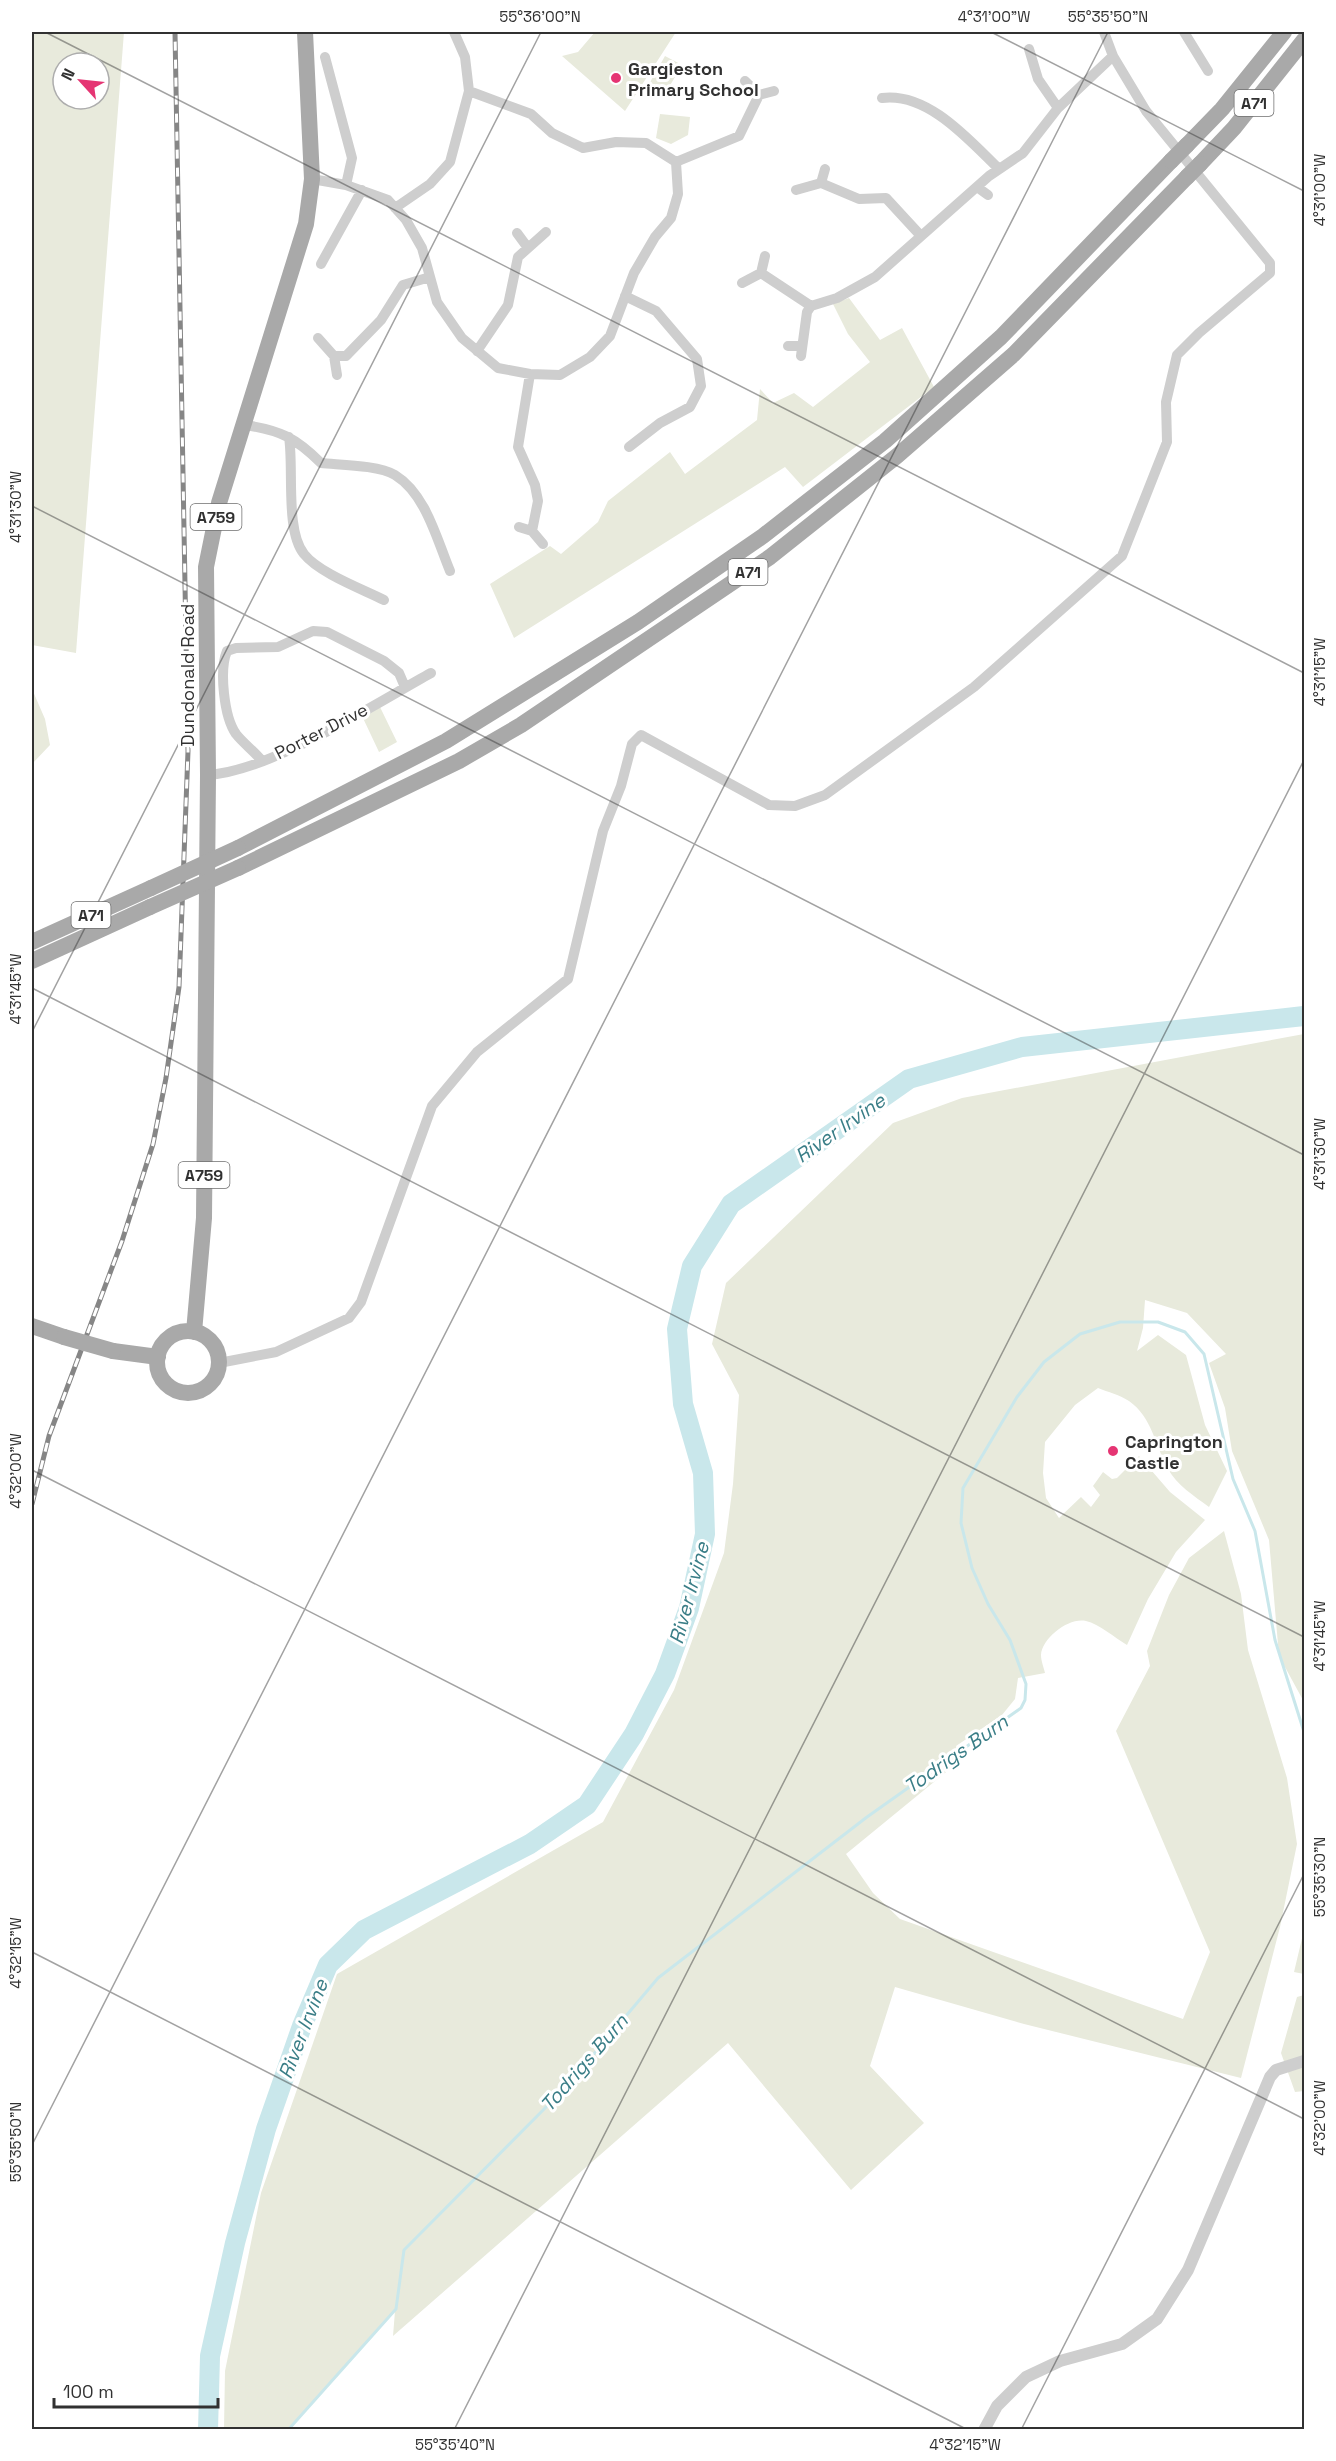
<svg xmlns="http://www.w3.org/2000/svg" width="1336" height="2461" font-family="'Space Grotesk',sans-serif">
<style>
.green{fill:#e8eadc;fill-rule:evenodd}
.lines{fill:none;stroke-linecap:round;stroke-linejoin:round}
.stream{stroke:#c9e7eb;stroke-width:3}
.river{stroke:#c9e7eb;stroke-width:20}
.minor{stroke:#cecece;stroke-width:10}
.tertiary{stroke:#cecece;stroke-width:12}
.primary{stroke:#a9a9a9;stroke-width:16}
.rail-casing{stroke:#868686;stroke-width:5}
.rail{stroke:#fff;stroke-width:3;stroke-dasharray:9;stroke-linecap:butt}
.primary-bridge{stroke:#a9a9a9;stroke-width:16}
.ticks{fill:none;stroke:#313131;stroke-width:1.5;stroke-opacity:0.45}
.poi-dot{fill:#e53573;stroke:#fff;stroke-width:2}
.labels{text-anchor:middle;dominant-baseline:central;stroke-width:6;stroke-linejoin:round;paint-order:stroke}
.shield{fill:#fff;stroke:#6f6f6f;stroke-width:1.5}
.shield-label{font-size:16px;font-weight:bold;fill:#313131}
.poi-label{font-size:18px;font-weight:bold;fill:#313131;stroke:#fff;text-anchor:start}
.street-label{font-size:18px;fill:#313131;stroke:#fff}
.water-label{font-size:20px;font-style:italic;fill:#3a7e87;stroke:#fff}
.neatline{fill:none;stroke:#313131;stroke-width:2}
.ticks-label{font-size:15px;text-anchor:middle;fill:#313131}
</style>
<rect width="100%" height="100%" fill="#fff"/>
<path class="green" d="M32 32H124L76 653 32 645ZM63 63H99V99H63Z
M595 32H676L625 111 562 56 578 52Z
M665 56 682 65 665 94 649 84Z
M660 114 690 117 688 135 671 144 656 138Z
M849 298 880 340 902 328 934 387 803 487 785 467 514 638 490 584 550 546 561 554 598 522 608 501 670 452 685 474 757 420 760 389 773 403 794 393 813 407 870 362 848 334 833 304Z
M32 689 45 719 50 745 32 764Z
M380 707 397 742 379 752 362 716Z
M1304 1034V1702L1279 1656 1269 1540 1232 1451 1225 1408 1209 1363 1226 1354 1187 1313 1145 1300 1143 1328 1137 1351 1158 1335 1186 1355 1205 1425 1227 1471 1209 1507C1194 1496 1177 1485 1168 1469 1155 1445 1152 1417 1129 1401 1120 1395 1108 1392 1098 1388L1075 1405 1045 1442 1043 1473 1046 1498 1059 1518 1081 1497 1091 1507 1100 1495 1093 1486 1103 1472 1112 1479 1117 1478 1139 1456 1170 1492 1205 1520 1176 1552 1148 1599 1127 1645C1115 1638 1099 1624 1086 1621 1069 1617 1042 1638 1041 1655 1041 1661 1044 1668 1045 1673L1018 1678 1015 1699 1002 1715 956 1746 962 1759 846 1854 873 1893 900 1919 1183 2019 1210 1952 1116 1731 1150 1666 1147 1651 1169 1595 1189 1558 1224 1531 1241 1594 1248 1650 1287 1778 1297 1844 1280 1927 1241 2078 1024 2024 895 1987 870 2066 924 2123 851 2190 728 2043 393 2336 395 2311 288 2429H224L225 2371 261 2193 337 1974 603 1822 674 1690 724 1553 733 1484 739 1395 712 1344 726 1283 893 1123 962 1098Z
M1304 1930V1974L1294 1972Z
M1304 1995V2091L1295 2092 1281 2053 1297 1997Z"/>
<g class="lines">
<path class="stream" d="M288 2430 396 2309 404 2250 566 2087 658 1978 867 1817 1021 1708 1025 1700 1026 1684 1010 1640 988 1604 972 1568 961 1523 963 1488 1017 1397 1044 1362 1080 1334 1120 1322H1158L1185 1332 1204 1354 1233 1479 1255 1531 1275 1640 1304 1732"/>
<path class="river" d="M208 2430 210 2356 235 2243 266 2129 302 2026 328 1965 364 1930 530 1844 587 1805 634 1734 665 1674 689 1608 705 1534 703 1473 683 1404 677 1329 692 1266 731 1204 909 1079 1022 1047 1304 1016"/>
<path class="minor" d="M1184 32 1208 71
M1029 49 1038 79 1058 108
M325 57 352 158 346 185
M745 81 759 95
M882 98C928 92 969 140 999 169
M676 162 739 136 759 95 774 91
M312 179 346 185 388 200 406 220 422 248 437 302 462 338 498 368 530 374 560 375 590 357 610 336 634 273 655 237 671 218 678 194 676 162 646 143 616 142 583 148 552 133 531 114 469 91
M821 183 825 169
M977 187 988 195
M796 190 821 183 859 199 886 198 921 236
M395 208 430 184 450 162 469 91 465 57 454 32
M517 233 528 248
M321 264 362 190
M761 273 765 256
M742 283 761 273 811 306
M625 296 656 311 697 359 701 386 690 407 660 423 629 447
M318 338 334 356H346L381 320 403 285 430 277
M788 346H802
M477 351 508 305 518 257 546 232
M334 356 337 375
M801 356 807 312 811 306 837 298 875 277 989 176 1023 153 1058 108 1113 56
M245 425C280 430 296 438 321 463 340 465 378 465 395 475 426 494 437 540 450 571
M289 437C294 468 285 531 304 554 319 573 362 589 384 600
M519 527 532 531 538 501 535 485 518 447 530 374
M532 531 543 544
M262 761C254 751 243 743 236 734 224 717 219 670 227 651L236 648 278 647 313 631 327 632 384 661 399 673 405 687
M208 775C271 771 373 705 431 673
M219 1363 276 1352 349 1318 361 1302 432 1106 477 1052 568 979 603 831 621 786 632 744 641 735 769 805 795 806 825 795 974 687 1122 556 1167 442 1166 402 1177 355 1199 333 1270 273V263L1146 111 1113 56 1104 32"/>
<path class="tertiary" d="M984 2430 997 2406 1026 2377 1060 2361 1122 2344 1157 2319 1188 2270 1270 2077 1276 2070 1304 2061"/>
<path class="primary" d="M1187 145 1222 109 1284 32
M1200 164 1234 128 1304 40
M238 848 446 741 638 622 763 536 885 441 1001 337 1171 161
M238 868 459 761 521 725 770 557 897 456 1014 354 1187 177
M32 942 151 888
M32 961 150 907
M32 1326 64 1337
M157 1362a31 31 0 1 1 62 0a31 31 0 1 1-62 0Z
M194 1332 204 1218 208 775 206 567 219 503 306 224 312 179 305 32
M113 1351 158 1357"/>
<g class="rail-casing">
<path id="rail" d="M32 1504 49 1436 122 1241 153 1144 166 1078 179 987 188 751 175 32"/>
</g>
<use href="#rail" class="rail"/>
<path class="primary-bridge" d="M1171 161 1187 145
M1187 177 1200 164
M151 888 238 848
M150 907 238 868
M64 1337 113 1351"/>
</g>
<path class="ticks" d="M45 32 1304 673M991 32 1304 191M32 506 1304 1155M32 988 1304 1637M32 1032 541 32M32 1470 1304 2119M32 1952 968 2430M32 2145 1108 32M454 2430 1304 760M1021 2430 1304 1874"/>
<g class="poi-dot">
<circle cx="616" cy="78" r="6"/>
<circle cx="1113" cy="1451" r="6"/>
</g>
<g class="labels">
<g class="shield">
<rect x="1234.5" y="90" width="39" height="26" rx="4.5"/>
<rect x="190.5" y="504" width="51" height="26" rx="4.5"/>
<rect x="728.5" y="559" width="39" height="26" rx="4.5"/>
<rect x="71.5" y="902" width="39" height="26" rx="4.5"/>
<rect x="178.5" y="1162" width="51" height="26" rx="4.5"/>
</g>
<g class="shield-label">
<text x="1254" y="103">A71</text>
<text x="216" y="517">A759</text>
<text x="748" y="572">A71</text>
<text x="91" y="915">A71</text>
<text x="204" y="1175">A759</text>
</g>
<g class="poi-label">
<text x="628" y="68">Gargieston<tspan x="628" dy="21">Primary School</tspan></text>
<text x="1125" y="1441">Caprington<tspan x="1125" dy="21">Castle</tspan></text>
</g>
<g class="street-label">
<text transform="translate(187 675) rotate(-90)">Dundonald Road</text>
<text transform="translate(321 731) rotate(-27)">Porter Drive</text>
</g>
<g class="water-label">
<text transform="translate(840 1128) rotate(-35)">River Irvine</text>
<text transform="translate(689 1593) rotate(-75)">River Irvine</text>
<text transform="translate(956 1754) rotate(-35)">Todrigs Burn</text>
<text transform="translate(303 2029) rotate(-69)">River Irvine</text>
<text transform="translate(584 2063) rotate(-49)">Todrigs Burn</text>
</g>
</g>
<rect width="1336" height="2461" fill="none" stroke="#ffffff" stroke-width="66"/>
<g transform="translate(81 81) rotate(297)"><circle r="28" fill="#ffffff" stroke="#adadad" stroke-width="1.5"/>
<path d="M0-4.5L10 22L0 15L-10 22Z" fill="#e53573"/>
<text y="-9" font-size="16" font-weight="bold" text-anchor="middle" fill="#313131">N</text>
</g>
<path d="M54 2398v9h164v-9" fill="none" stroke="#313131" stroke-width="3"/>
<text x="63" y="2398" font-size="18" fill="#313131" stroke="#ffffff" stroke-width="4.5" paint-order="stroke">100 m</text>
<rect x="33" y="33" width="1270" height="2395" class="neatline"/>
<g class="ticks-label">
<text x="540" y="22">55°36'00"N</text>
<text x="994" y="22">4°31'00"W</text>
<text x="1108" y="22">55°35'50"N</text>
<text transform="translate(1320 190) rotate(-90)" y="5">4°31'00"W</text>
<text transform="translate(16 507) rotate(-90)" y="5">4°31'30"W</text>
<text transform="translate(1320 672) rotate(-90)" y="5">4°31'15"W</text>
<text transform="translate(16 989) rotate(-90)" y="5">4°31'45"W</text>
<text transform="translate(1320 1154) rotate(-90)" y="5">4°31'30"W</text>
<text transform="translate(16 1471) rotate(-90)" y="5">4°32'00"W</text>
<text transform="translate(1320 1636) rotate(-90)" y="5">4°31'45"W</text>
<text transform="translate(1320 1877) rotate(-90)" y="5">55°35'30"N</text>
<text transform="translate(16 1953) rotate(-90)" y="5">4°32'15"W</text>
<text transform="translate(1320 2118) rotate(-90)" y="5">4°32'00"W</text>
<text transform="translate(16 2142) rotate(-90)" y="5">55°35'50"N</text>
<text x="455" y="2450">55°35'40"N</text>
<text x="965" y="2450">4°32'15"W</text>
</g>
</svg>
